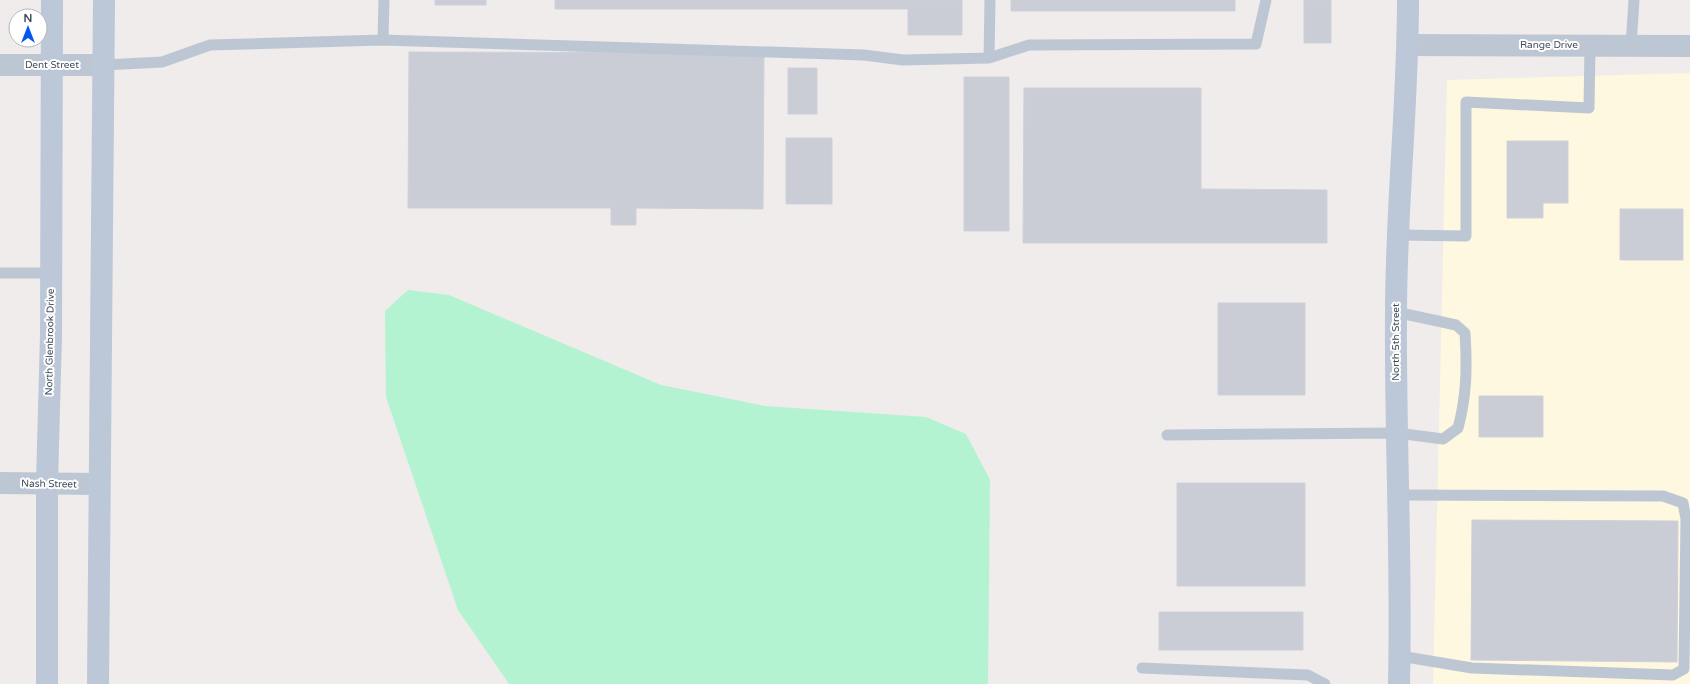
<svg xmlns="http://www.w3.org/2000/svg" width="1690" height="684" font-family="'Varela Round',sans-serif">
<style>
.commercial{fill:#fef8e1}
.green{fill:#b3f3d2}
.building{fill:#cacdd5;stroke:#cfd1d9}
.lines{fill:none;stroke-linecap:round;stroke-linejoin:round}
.lane{stroke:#bdc7d4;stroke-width:11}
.street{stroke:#bdc7d4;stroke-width:22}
.secondary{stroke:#bcc7d8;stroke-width:22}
.labels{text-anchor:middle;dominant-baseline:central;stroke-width:4;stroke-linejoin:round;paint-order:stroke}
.street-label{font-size:10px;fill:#424d5b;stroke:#fff}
</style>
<rect width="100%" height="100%" fill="#efeceb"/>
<path class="commercial" d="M1690 73V684H1433L1447 80Z"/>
<path class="green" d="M408 290 449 295 661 385 765 406 926 417 966 434 990 480 988 684H509L458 610 386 397 385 311Z"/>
<path class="building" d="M435 0H486V5H435Z
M555 0H962V35H908V9H555Z
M1011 0H1235V11H1011Z
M1304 0H1331V43H1304Z
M409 52 764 53 763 209 636 208V225H611V208H408Z
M788 68H817V114H788Z
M964 77H1009V231H964Z
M1024 88H1201V189L1327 190V243H1023Z
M786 138H832V204H786Z
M1507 141H1568V203H1543V218H1507Z
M1620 209H1683V260H1620Z
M1218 303H1305V395H1218Z
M1479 396H1543V437H1479Z
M1177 483H1305V586H1177Z
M1472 520 1678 521 1677 662 1471 660Z
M1159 612H1303V650H1159Z"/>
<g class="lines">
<path class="lane" d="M383 40 864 55 903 60 989 58 1029 45 1256 44 1266 0
M1631 46 1634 0
M989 58 990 0
M104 65 162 62 210 45 383 40 384 0
M1399 235 1466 236V102L1589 108 1590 46
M0 273H51
M1167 435 1397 433 1443 439 1458 428C1467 395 1467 366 1465 333L1456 325 1396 312
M1399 495 1663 496 1683 503 1686 519 1684 669 1673 675 1472 668 1400 656
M1142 668 1308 675 1325 684"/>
<path class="street" d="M1408 45 1690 46
M0 65H104
M0 483 99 484"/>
<path class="secondary" d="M47 684V483L51 335 52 0
M98 684 104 0
M1399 684C1402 560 1395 436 1396 313 1396 208 1408 104 1408 0"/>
</g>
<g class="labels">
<g class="street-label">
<text x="1549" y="45">Range Drive</text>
<text x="52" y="65">Dent Street</text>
<text transform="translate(50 342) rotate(-89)">North Glenbrook Drive</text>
<text transform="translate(1396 342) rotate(-90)">North 5th Street</text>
<text transform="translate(49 484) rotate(1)">Nash Street</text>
</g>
</g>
<g transform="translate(28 28)"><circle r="19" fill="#ffffff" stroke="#b3b8bd"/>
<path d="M0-3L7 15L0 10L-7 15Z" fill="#0456f0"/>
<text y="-6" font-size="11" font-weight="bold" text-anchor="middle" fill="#424d5b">N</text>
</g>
</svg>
